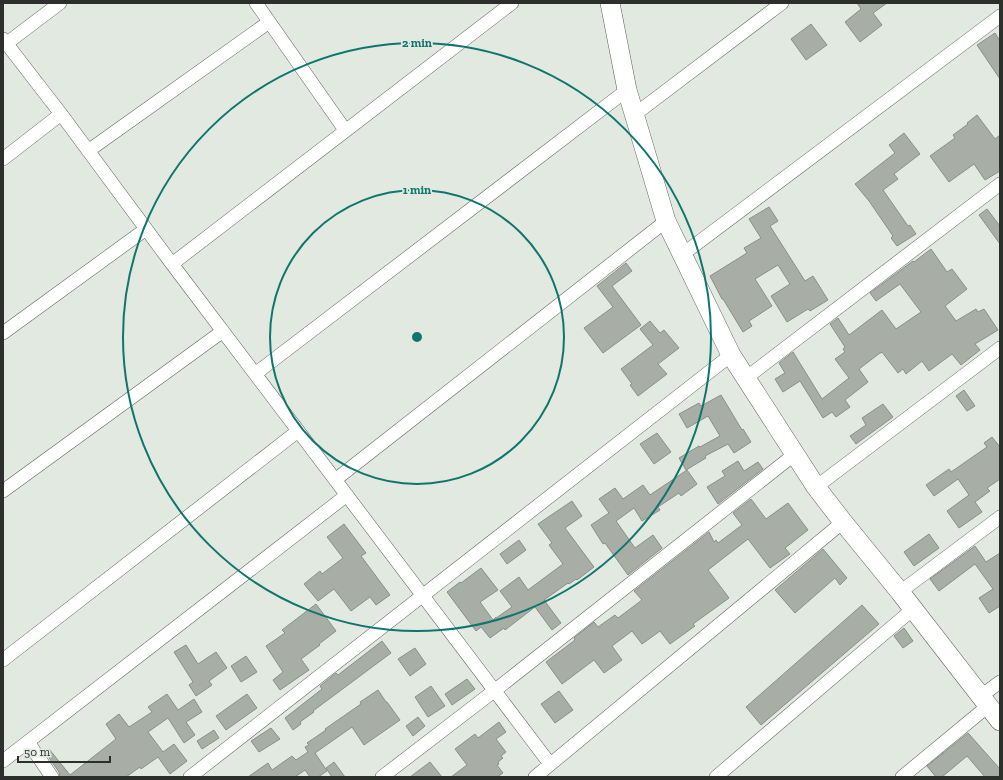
<svg xmlns="http://www.w3.org/2000/svg" width="1003" height="780" font-family="'Zilla Slab',serif">
<style>
.building{fill:#a8aea6;stroke:#899087}
.lines{fill:none;stroke-linecap:round;stroke-linejoin:round}
.street-casing{stroke:#5f645d;stroke-width:14}
.secondary-casing{stroke:#5f645d;stroke-width:20}
.street{stroke:#fff;stroke-width:13}
.secondary{stroke:#fff;stroke-width:19}
.ring{fill:none;stroke:#0f766e;stroke-width:2}
.centre{fill:#0f766e;stroke:#e2e9e0;stroke-width:2}
.ring-label{font-size:12px;text-anchor:middle;font-weight:bold;fill:#0f766e;stroke:#e2e9e0;stroke-width:3.5;stroke-linejoin:round;paint-order:stroke}
</style>
<rect width="100%" height="100%" fill="#e2e9e0"/>
<path class="building" d="M857 3H887L873 13 882 25 860 42 845 22 861 9Z
M811 24 827 45 806 60 791 39Z
M995 33 1000 41V79L977 45Z
M977 115 995 139 1000 135V171L985 180 974 164 949 182 930 156 955 138 953 135 968 124 967 123Z
M904 133 920 154 894 174 898 179 883 190 908 226 910 225 916 234 897 246 891 238 893 236 869 201 855 184 895 153 889 145Z
M769 207 778 221 770 226 805 281 813 276 828 300 810 311 808 309 787 322 771 296 790 284 778 265 755 279 772 306 749 321 752 326 743 332 723 299H722L710 276 747 253 744 248 761 238 749 219Z
M987 209 1000 226V244L979 215Z
M931 249 947 272 952 269 967 289 945 306 956 321 976 309 978 312 984 309 998 330 975 344 980 350 961 365 952 354 929 371 922 361 906 374 903 369 898 373 882 352 881 353H880L859 369 868 382 845 400 850 407 836 417 832 412 823 418 800 381 783 392 775 379 785 373 779 363 793 352 822 399 849 378 835 359 845 352 843 349 845 347 830 324 838 318 849 335 882 310 896 329 921 312 900 284 876 301 870 293 913 261 914 262Z
M626 263 632 271 612 286 641 325 603 353 584 328 613 307 597 286Z
M650 321 660 333 664 330 679 348 658 364 667 374 638 396 630 385 632 384 621 369 653 345 640 329Z
M964 390 975 406 967 411 956 396Z
M721 395 742 430 743 429 751 442 734 453 728 444 705 456 706 458 686 470 679 458 699 446 700 447 720 436 708 416 687 428 679 414 699 403 701 406Z
M883 404 893 417 856 444 850 436 866 425 862 418Z
M657 433 671 452 654 464 640 444Z
M992 437 1000 447V479L987 488 990 491 975 502 982 512 959 528 947 511 969 495 958 479 934 496 926 485 949 469 951 472 987 447 984 443Z
M738 461 744 471 758 462 763 469 718 504 707 487 725 476 722 471Z
M687 470 697 484 681 496 679 493 658 507 660 510 642 521 634 508 616 521 635 548 653 535 662 548 628 575 605 543 603 544 591 525 609 513 599 499 615 488 623 499 643 485 650 495Z
M751 499 766 519 788 503 808 530 785 548 790 554 770 568 748 539 708 570 729 598 693 624 695 626 670 644 660 631 642 644 632 631 612 646 622 660 604 673 594 660 562 684 546 662 575 640 574 638 594 622 598 627 615 615 618 618 642 600 634 591 709 532 714 542 716 540 718 543 742 525 733 513Z
M572 501 582 516 565 528 594 567 577 580 576 579 569 584 568 583 544 600 561 623 552 630 535 607 505 630 504 628 490 638 481 627 476 631 447 592 460 582 461 583 481 568 498 590 480 602 493 620 496 617V618L512 607 500 591 519 577 528 590 563 564 549 545 552 543 538 524Z
M344 524 366 553 361 556 390 595 376 605 370 597 351 611 334 589 318 601 304 584 320 571 322 574 343 558 327 537Z
M929 534 939 548 914 566 904 552Z
M519 540 526 550 507 564 500 554Z
M975 546 986 562 1000 553V606L989 613 979 598 993 589 975 564 939 591 930 579Z
M823 549 847 578 840 585 835 578 795 613 775 590Z
M316 604 336 631 319 644 320 645 301 659 309 670 280 690 273 680 283 672 266 646 285 633 282 630Z
M862 605 879 624 761 725 746 707Z
M904 628 913 641 903 648 894 636Z
M382 641 391 653 313 711 314 712 300 722 301 724 293 730 285 718 322 689 320 686 336 673 338 675Z
M186 645 198 664 216 652 227 668 209 681 212 685 196 696 189 685 193 682 174 652Z
M415 648 426 664 410 676 398 659Z
M246 656 257 672 241 682 231 666Z
M467 679 475 689 452 705 445 694Z
M431 686 445 706 428 717 415 697Z
M378 690 386 702H387L400 720 364 745 352 727 315 753 327 771 318 777H310L305 770 295 777H248L268 763 272 770 292 756 296 760 308 752 305 747 309 745 307 743 326 730 325 729 361 704 360 702Z
M559 691 573 710 555 723 541 704Z
M167 694 178 710 194 699 202 712 186 722 195 735 184 743 168 718 148 732 163 752 174 744 187 761 170 774 158 757 141 769 140 767 126 777H60L59 772 45 752 49 749 70 775 116 739 106 724 119 714 129 727 152 712 148 707Z
M247 694 257 708 226 730 216 716Z
M418 717 425 726 413 736 406 726Z
M499 722 506 732 496 739 506 752 501 756 503 758 498 762 499 764 497 765 503 773 497 777H451L467 765 455 749 475 734 478 738Z
M271 728 280 739 259 752 251 741Z
M214 730 219 738 202 749 197 741Z
M968 733 1000 769V777H985L967 756 942 777H936L927 766Z
M334 762 345 777H332L326 768Z
M430 762 442 777H410Z"/>
<g class="lines">
<g class="street-casing">
<path id="street" d="M256 3 345 130
M3 39 61 114 172 264 550 764
M7 43 60 3
M634 115 782 3
M88 151 269 22
M3 159 61 114
M683 254 1000 16
M172 264 512 3
M3 333 146 229
M255 374 627 90
M746 378 1000 184
M335 480 666 221
M816 487 1000 348
M3 491 223 331
M900 592 1000 517
M3 660 298 431
M981 696 1000 682
M28 742 52 777
M3 761 347 495
M190 777 731 355
M382 777 494 691 795 454
M535 777 843 522
M716 777 913 609
M902 777 988 706"/>
</g>
<g class="secondary-casing">
<path id="secondary" d="M610 3 627 90 666 221 731 355 816 487 843 522 900 592 1000 721"/>
</g>
<use href="#street" class="street"/>
<use href="#secondary" class="secondary"/>
</g>
<g class="ring">
<circle cx="417" cy="337" r="147"/>
<circle cx="417" cy="337" r="294"/>
</g>
<circle cx="417" cy="337" r="6" class="centre"/>
<g class="ring-label">
<text x="417" y="47">2 min</text>
<text x="417" y="194">1 min</text>
</g>
<rect width="1003" height="780" fill="none" stroke="#2c2f2b" stroke-width="8"/>
<path d="M18 756v6h92v-6" fill="none" stroke="#2c2f2b" stroke-width="2"/>
<text x="24" y="756" font-size="12" fill="#2c2f2b" stroke="#e2e9e0" stroke-width="3" paint-order="stroke">50 m</text>
</svg>
